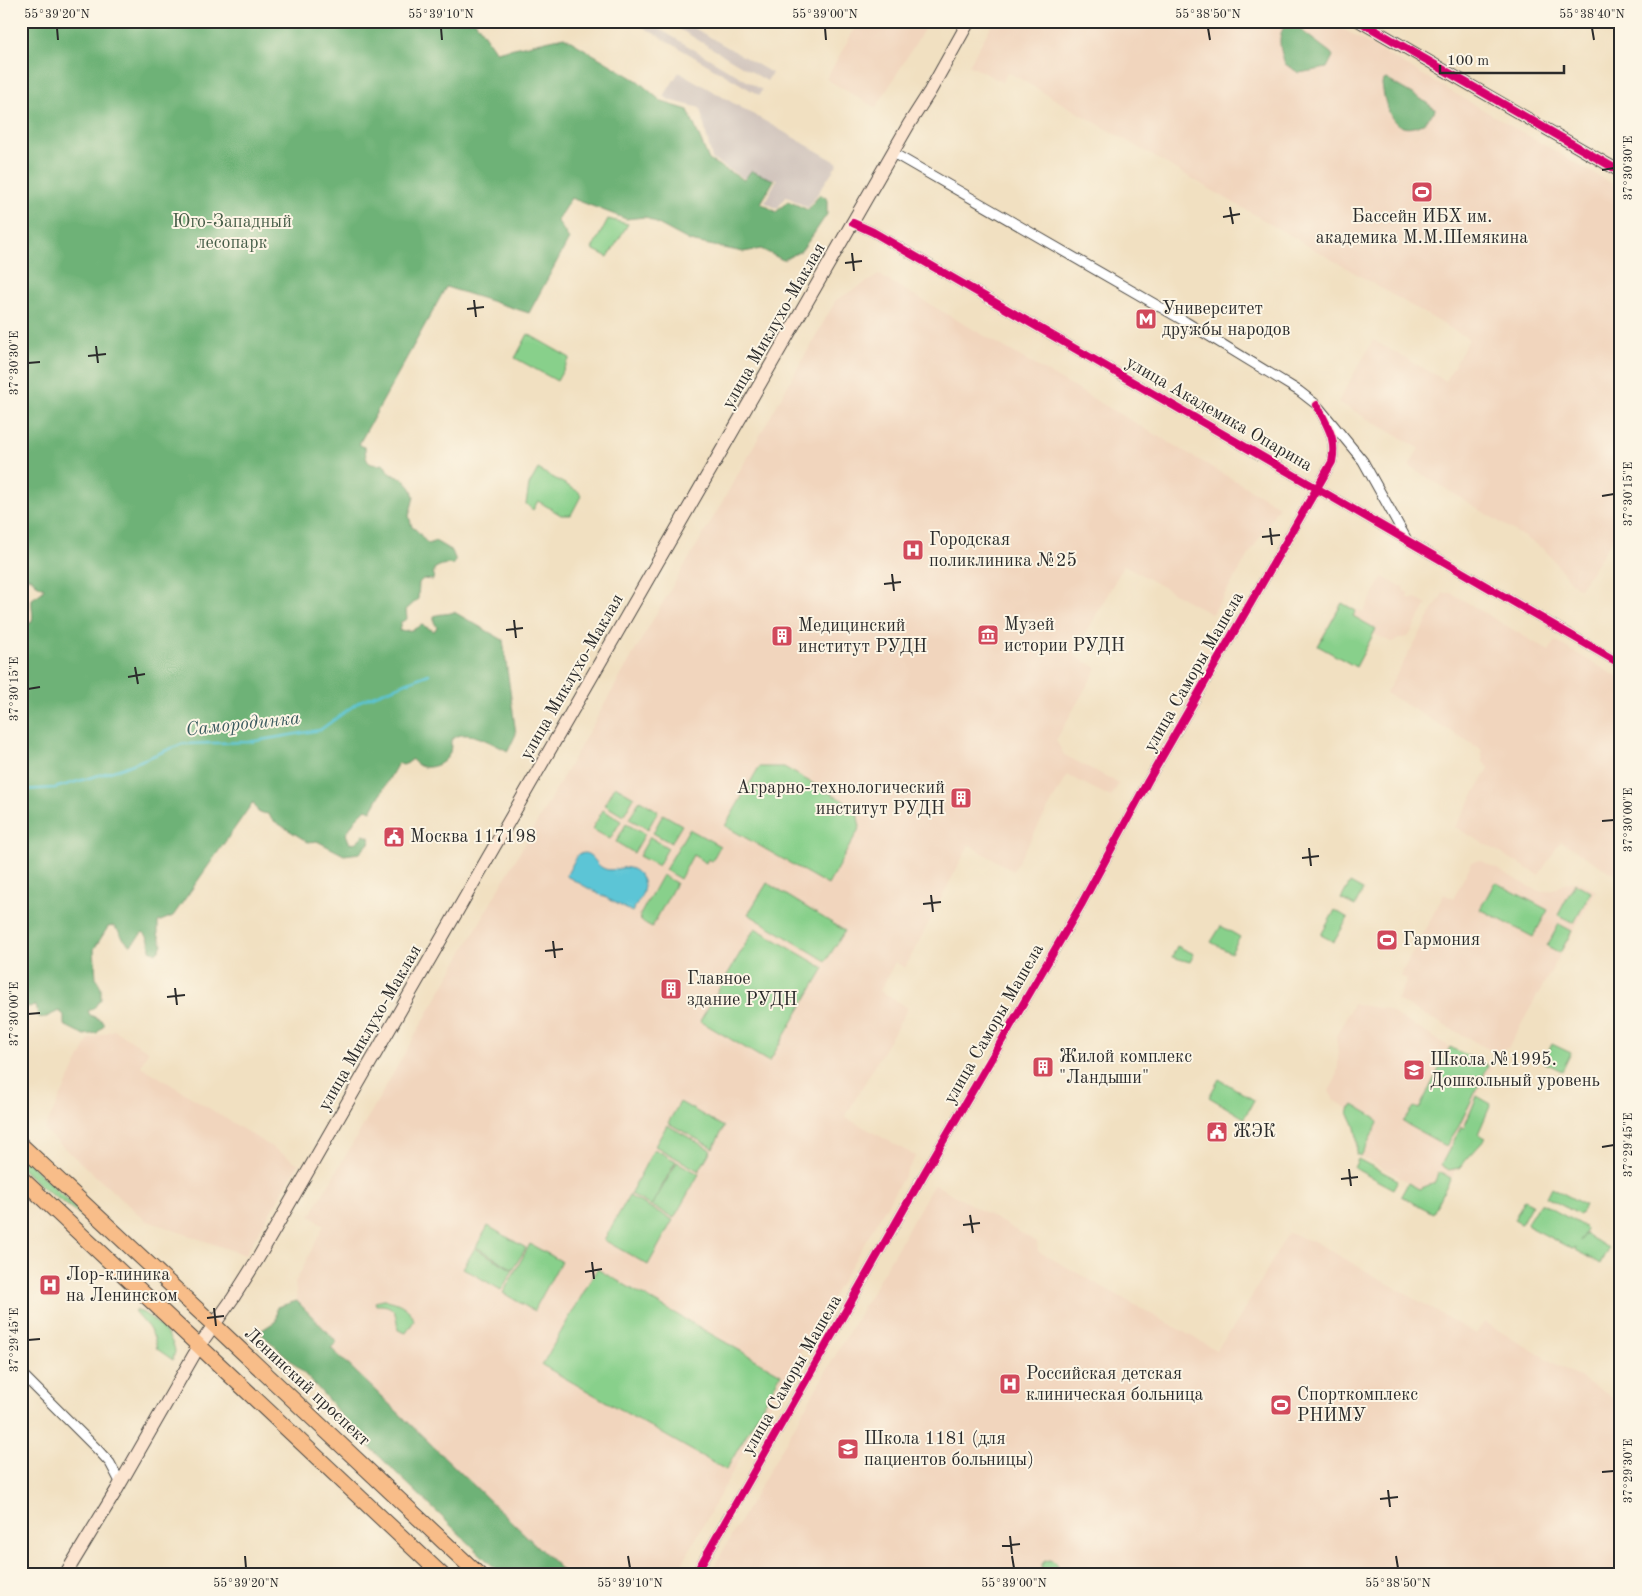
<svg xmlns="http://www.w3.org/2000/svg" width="1642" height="1596" font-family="'Old Standard TT',serif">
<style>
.built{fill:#f1d5bd}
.industrial{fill:#cec1ba}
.green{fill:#88d08b;stroke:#5a7e5b}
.forest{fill:#6eb277;stroke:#4c6e51}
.water{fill:#5bc5d6;stroke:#437880}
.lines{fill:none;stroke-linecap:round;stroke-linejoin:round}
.stream{stroke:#5bc5d6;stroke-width:2.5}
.minor-casing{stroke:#494642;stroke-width:11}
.tertiary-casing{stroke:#494642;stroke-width:13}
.secondary-casing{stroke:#494642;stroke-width:14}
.primary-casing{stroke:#494642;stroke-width:17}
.minor{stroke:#fff;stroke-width:9}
.tertiary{stroke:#fff;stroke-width:11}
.secondary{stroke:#fce5d0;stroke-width:12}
.primary{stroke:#f8bd89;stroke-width:15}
.cycleway-casing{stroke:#fcf5e5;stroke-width:11}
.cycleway{stroke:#d6006c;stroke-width:8}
.ticks{fill:none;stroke:#2b2b2b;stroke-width:2}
.labels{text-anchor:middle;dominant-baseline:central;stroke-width:4;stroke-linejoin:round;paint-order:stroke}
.poi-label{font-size:18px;fill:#2b2b2b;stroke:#fcf5e5;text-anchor:start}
.park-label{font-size:18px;fill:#475d48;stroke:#fcf5e5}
.street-label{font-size:18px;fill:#2b2b2b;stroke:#fcf5e5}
.water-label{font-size:19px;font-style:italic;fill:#39595e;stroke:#fcf5e5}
.neatline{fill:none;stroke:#2b2b2b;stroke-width:2}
.ticks-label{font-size:12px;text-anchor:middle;fill:#2b2b2b}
</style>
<rect width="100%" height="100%" fill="#fcf5e5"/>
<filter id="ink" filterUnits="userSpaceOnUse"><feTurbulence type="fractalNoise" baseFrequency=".02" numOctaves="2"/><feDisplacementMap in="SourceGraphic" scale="10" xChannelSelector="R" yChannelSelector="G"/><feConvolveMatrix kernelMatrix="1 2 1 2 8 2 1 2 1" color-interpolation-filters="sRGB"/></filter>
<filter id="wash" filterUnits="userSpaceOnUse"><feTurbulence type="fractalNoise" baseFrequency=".0096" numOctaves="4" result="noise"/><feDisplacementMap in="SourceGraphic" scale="20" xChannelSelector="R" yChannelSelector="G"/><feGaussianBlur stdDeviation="1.12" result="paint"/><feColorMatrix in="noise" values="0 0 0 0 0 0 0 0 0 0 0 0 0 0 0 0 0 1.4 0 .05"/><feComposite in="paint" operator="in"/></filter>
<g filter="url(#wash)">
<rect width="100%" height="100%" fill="#f1e0c1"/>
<path class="built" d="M859 21H929L876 108 826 79Z
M994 21H1329L1621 189V527L1580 588 1575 587 1545 550 1409 466 1419 448 1338 402 1373 340 1446 381 1469 339 1008 72 1002 82 969 65Z
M879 275 1279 506 1215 610 1211 614 1124 565 1074 655 1097 668 1056 740 1064 755 1119 783 1111 797 1067 775 1013 871 969 845 905 968 895 962 880 991 908 1008 845 1117 916 1156 792 1366 729 1478 676 1575H567L330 1347 337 1342 297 1301 295 1283 324 1225 310 1216 370 1114 663 602 716 513 836 300Z
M1383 577 1399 586H1403L1404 591 1409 593 1407 597 1411 599 1416 598 1427 604 1409 636 1391 642 1374 634 1357 668 1317 646 1341 602 1356 610 1364 611Z
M1443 593H1451L1549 651 1555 641 1621 679V879L1561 841 1539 875 1455 827 1489 768 1483 762 1481 749 1386 693Z
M1480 860 1538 891H1551L1567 883 1578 881 1596 891 1508 1048 1494 1052 1397 1000 1407 980 1400 976 1444 894 1453 899 1472 862Z
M1353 1004 1386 1009 1450 1047 1492 1068 1477 1096 1491 1104 1478 1134 1486 1138 1454 1173 1433 1213 1401 1196 1408 1182 1356 1154 1357 1136 1355 1126 1348 1113 1349 1109 1334 1100 1329 1091 1336 1078 1338 1066V1053L1336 1036Z
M114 1030 148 1051 141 1066 299 1164 245 1255 145 1220 44 1130 89 1039Z
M934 1184 1037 1242 1038 1251 1216 1350 1236 1324 1288 1233 1299 1236 1310 1242 1312 1240 1476 1334 1484 1322 1621 1402V1570L1618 1575H709Z"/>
<path class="industrial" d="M633 21H646L762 90 759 95Z
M666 21H682L772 73 767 81Z
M679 72 838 163 808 208 786 196 777 209 765 202 777 179 743 178 712 159 700 108 669 100 664 96Z"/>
<path class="green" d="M608 219 628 224 608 257 592 249Z
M528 334 570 358 557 381 515 358Z
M538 469 579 492 581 496 571 515H561L538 501 533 510 526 504 529 485Z
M1342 603 1356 611 1353 616 1376 629 1356 667 1318 646Z
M759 767H784L856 808 860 827 828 885 725 826Z
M615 786 634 797 623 816 605 805Z
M640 800 658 811 648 829 629 819Z
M603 810 621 821 610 839 592 829Z
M663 814 682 825 671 843 653 833Z
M626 824 645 834 634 853 616 842Z
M689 829 720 846 712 861 708 859 706 863 693 855 680 879 665 870Z
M650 837 668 848 658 866 639 856Z
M662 875 676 883 652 927 641 921 640 915Z
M1495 882 1548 910 1533 937 1480 909Z
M767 883 845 931 826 961 748 914Z
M1350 883 1363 890 1355 906 1341 899Z
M1575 883 1591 892 1574 923 1558 915Z
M1335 910 1348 918 1334 942 1321 935Z
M1559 924 1572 931 1560 953 1547 946Z
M1221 926 1240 937 1231 953 1211 942Z
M755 928 824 968 769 1062 700 1021Z
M1177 946 1194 954 1190 962 1172 957Z
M1552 1044 1571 1053 1562 1071 1543 1062Z
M1450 1047 1488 1066 1459 1126 1446 1146 1403 1122 1414 1107 1419 1109Z
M1219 1079 1254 1100 1244 1118 1209 1097Z
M1477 1096 1491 1104 1478 1134 1486 1138 1459 1168 1449 1170 1441 1165 1461 1127 1464 1128Z
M680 1102 724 1127 713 1148 668 1123Z
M1354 1105 1375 1117 1378 1123 1361 1156 1356 1154C1359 1139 1356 1125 1348 1113L1350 1107Z
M667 1125 711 1150 699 1171 655 1146Z
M654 1149 676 1161 651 1206 630 1194Z
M21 1156 93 1224 43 1188 21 1168Z
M1358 1159 1398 1180 1393 1189 1354 1168Z
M677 1162 699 1174 674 1218 652 1206Z
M1439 1172 1451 1178 1433 1213 1401 1196 1408 1183 1419 1189 1434 1183Z
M1551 1187 1585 1205 1580 1215 1546 1197Z
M629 1196 673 1220 648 1265 604 1240Z
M1524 1200 1532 1204 1521 1224 1514 1220Z
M1539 1204H1543L1585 1227 1586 1230 1580 1241 1585 1234 1608 1248 1600 1264 1576 1250V1248L1572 1249 1528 1226 1527 1223Z
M488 1226 526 1248 513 1269 476 1247Z
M530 1244 561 1261 534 1311 503 1293Z
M475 1248 513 1270 501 1290 463 1268Z
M597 1269 781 1374 726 1470 542 1365Z
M383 1300C395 1300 412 1308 414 1321L406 1333 398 1330C396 1314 396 1304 376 1305L375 1302Z
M136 1310C150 1313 175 1338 175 1352 174 1355 173 1358 173 1360L157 1349 154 1337 148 1327 134 1311Z
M1041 1568a8 8 0 1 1 16 0a8 8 0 1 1-16 0Z"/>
<path class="forest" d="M21 21H475L496 52 564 37 638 81 662 102 688 110 709 160 744 180 751 171 774 180 761 203 776 212 788 201 808 210 820 194 827 199V214L813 235 801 251 783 260 761 249 743 252 690 241 645 217 626 219 571 198 557 220 569 239 529 313 446 287 359 444 365 448C366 463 368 466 384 464L389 473 403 479 411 488 414 497 409 516 412 527C421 532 421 539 429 544L435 541 452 551 456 561 453 565C446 563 440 565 434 569L433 580 423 579 419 583 418 599 406 610 407 619 401 622 399 631 412 630 422 625 434 631 437 627 434 622V616C440 613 447 615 454 612L503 640 516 734 508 751C492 744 466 726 451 740 451 744 451 748 450 752 447 763 431 770 420 766 417 765 414 761 411 759L408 763 403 765 398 763 371 811 366 809 355 820 346 834 350 844 356 842 364 835 369 837 370 842 360 853 344 855 317 841 308 842 274 821 268 814 258 812 253 802 173 916 158 922V934L162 944 160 949 156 953 150 950C150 942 149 937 143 932L131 945C122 941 121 931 113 926L108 927 94 949 96 978 101 988V999L93 1009 88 1011 90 1015 101 1020 104 1025 97 1033 84 1035 64 1025V1015L59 1011 44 1018 39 1017 36 1006 27 1007 21 1004V627L32 622C34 614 31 608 32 599L41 593 44 588 35 583 31 578H26L23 567H21Z
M1293 24 1331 53 1333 56 1327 68 1299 73 1285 64C1281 52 1276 37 1285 26Z
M1386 79 1421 99 1435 109 1434 113C1430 116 1426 121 1422 124 1392 139 1385 106 1382 84L1383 81Z
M297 1301 337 1342 331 1348 567 1575H502L350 1428C325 1392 293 1361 259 1332L276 1321 277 1307Z"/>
<path class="water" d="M585 853C594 855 596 866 605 869 613 872 621 866 629 868 634 869 639 873 641 877 649 888 638 902 632 912L566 876 578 854Z"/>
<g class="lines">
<path class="stream" d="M21 790 55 788 123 768 182 744 249 742 320 730 360 701 429 674"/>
</g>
</g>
<g filter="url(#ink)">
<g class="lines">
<g class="minor-casing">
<path id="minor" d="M893 153 1186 322 1299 391 1317 405 1363 461 1407 540
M853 223 873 232 1621 664
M21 1373 98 1450 110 1463 120 1482
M695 1575 925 1172 1081 905 1148 781 1332 462C1337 438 1327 426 1317 405"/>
</g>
<g class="tertiary-casing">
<path id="tertiary" d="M1359 21 1621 172"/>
</g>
<g class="secondary-casing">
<path id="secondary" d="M65 1575 116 1491 199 1346 233 1298 257 1260 909 124 930 91 969 21"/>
</g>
<g class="primary-casing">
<path id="primary" d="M21 1145 214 1325 479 1575
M21 1178 442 1575"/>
</g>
<use href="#minor" class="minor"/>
<use href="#tertiary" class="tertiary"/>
<use href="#secondary" class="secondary"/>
<use href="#primary" class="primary"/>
<g class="cycleway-casing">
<path id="cycleway" d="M1359 21 1621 172
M853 223 873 232 1621 664
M695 1575 925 1172 1081 905 1148 781 1332 462C1337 438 1327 426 1317 405"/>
</g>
<use href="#cycleway" class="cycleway"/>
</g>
</g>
<path class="ticks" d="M57 28 58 40M441 28 442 40M825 28 826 40M1208 28 1210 40M1592 28 1594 40M1602 170 1614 168M1230 207 1233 224M1223 217 1240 214M852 253 854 271M845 263 862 261M474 300 476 317M467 309 484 307M96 346 98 363M88 356 106 354M28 363 40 362M1602 496 1614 494M1270 528 1272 545M1262 537 1280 535M892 574 894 591M884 584 901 582M514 620 516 638M506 630 523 628M135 667 138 684M128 677 145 674M28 689 40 687M1602 821 1614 820M1309 848 1311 866M1302 858 1319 856M931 895 933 912M923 904 941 902M553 941 555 958M545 951 563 949M175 988 177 1005M167 997 185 995M28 1014 40 1013M1602 1147 1614 1145M1349 1169 1351 1186M1341 1179 1358 1177M970 1215 973 1233M963 1225 980 1223M592 1262 594 1279M585 1272 602 1269M214 1308 216 1326M207 1318 224 1316M28 1340 40 1339M1602 1472 1614 1471M1388 1490 1390 1507M1380 1499 1398 1497M1010 1536 1012 1554M1002 1546 1020 1544M245 1556 246 1568M628 1556 630 1568M1012 1556 1014 1568M1396 1556 1398 1568"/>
<defs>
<g id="stadium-square" transform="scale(1.125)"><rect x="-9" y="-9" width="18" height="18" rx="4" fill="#d1495b" stroke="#fcf5e5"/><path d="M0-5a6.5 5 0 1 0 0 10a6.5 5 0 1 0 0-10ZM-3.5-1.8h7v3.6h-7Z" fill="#fff"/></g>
<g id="metro-square" transform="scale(1.125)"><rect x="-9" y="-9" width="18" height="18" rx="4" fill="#d1495b" stroke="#fcf5e5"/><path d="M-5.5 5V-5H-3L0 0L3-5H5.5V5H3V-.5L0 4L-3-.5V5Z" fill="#fff"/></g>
<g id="hospital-square" transform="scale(1.125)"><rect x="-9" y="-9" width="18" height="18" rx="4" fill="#d1495b" stroke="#fcf5e5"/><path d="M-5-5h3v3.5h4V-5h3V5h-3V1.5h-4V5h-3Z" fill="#fff"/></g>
<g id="museum-square" transform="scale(1.125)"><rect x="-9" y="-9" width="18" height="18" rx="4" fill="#d1495b" stroke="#fcf5e5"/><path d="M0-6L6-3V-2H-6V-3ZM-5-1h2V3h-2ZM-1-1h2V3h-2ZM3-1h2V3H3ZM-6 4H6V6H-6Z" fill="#fff"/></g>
<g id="building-square" transform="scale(1.125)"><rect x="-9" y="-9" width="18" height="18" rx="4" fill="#d1495b" stroke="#fcf5e5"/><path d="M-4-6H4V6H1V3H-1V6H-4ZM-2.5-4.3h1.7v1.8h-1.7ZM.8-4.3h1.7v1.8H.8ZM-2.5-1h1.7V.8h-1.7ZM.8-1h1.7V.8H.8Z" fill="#fff"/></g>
<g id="civic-square" transform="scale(1.125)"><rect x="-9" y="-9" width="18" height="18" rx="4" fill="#d1495b" stroke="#fcf5e5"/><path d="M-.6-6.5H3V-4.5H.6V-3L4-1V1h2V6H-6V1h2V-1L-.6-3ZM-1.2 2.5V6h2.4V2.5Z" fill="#fff"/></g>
<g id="school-square" transform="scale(1.125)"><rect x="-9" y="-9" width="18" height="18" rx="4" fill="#d1495b" stroke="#fcf5e5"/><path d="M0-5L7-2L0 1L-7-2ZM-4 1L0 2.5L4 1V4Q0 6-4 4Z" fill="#fff"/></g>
</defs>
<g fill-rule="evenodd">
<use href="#stadium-square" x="1422" y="192"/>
<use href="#metro-square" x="1146" y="319"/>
<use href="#hospital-square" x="913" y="550"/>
<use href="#museum-square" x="988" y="635"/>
<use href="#building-square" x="782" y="636"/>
<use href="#building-square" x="961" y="798"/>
<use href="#civic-square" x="394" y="837"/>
<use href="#stadium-square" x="1387" y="940"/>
<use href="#building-square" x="671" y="989"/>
<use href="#building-square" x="1043" y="1067"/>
<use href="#school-square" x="1414" y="1070"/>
<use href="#civic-square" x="1217" y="1132"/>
<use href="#hospital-square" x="50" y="1285"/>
<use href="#hospital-square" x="1010" y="1384"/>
<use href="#stadium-square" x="1281" y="1405"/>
<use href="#school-square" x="848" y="1449"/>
</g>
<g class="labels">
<g class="poi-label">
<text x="1422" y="217" text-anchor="middle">Бассейн ИБХ им.<tspan x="1422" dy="21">академика М.М.Шемякина</tspan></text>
<text x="1162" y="309">Университет<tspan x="1162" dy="21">дружбы народов</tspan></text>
<text x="929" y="540">Городская<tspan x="929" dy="21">поликлиника №25</tspan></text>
<text x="1004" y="625">Музей<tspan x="1004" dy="21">истории РУДН</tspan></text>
<text x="798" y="626">Медицинский<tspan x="798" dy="21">институт РУДН</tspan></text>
<text x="945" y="788" text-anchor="end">Аграрно-технологический<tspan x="945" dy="21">институт РУДН</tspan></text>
<text x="410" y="837">Москва 117198</text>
<text x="1403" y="940">Гармония</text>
<text x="687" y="979">Главное<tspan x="687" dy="21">здание РУДН</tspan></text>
<text x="1059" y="1057">Жилой комплекс<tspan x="1059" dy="21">"Ландыши"</tspan></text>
<text x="1430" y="1060">Школа №1995.<tspan x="1430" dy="21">Дошкольный уровень</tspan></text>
<text x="1233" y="1132">ЖЭК</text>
<text x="66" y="1275">Лор-клиника<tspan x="66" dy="21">на Ленинском</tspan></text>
<text x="1026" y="1374">Российская детская<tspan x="1026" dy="21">клиническая больница</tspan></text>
<text x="1297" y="1395">Спорткомплекс<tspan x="1297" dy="21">РНИМУ</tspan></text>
<text x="864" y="1439">Школа 1181 (для<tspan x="864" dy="21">пациентов больницы)</tspan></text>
</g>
<g class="park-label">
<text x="232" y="222">Юго-Западный<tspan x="232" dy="21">лесопарк</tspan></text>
</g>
<g class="street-label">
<text transform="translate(774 326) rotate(-60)">улица Миклухо-Маклая</text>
<text transform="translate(1219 414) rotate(30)">улица Академика Опарина</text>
<text transform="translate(1194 672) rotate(-60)">улица Саморы Машела</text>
<text transform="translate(572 677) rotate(-60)">улица Миклухо-Маклая</text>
<text transform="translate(994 1024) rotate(-60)">улица Саморы Машела</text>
<text transform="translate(370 1028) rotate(-60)">улица Миклухо-Маклая</text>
<text transform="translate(792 1375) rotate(-60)">улица Саморы Машела</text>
<text transform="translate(307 1387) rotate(43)">Ленинский проспект</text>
</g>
<g class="water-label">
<text transform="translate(243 725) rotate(-6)">Самородинка</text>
</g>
</g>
<rect width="1642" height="1596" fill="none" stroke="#fcf5e5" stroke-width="55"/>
<path d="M1440 65v8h124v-8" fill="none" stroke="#2b2b2b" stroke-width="2.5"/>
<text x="1447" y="65" font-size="15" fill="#2b2b2b" stroke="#fcf5e5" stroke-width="4" paint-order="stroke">100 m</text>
<rect x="28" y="28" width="1586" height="1540" class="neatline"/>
<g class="ticks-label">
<text x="57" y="18">55°39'20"N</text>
<text x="441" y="18">55°39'10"N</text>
<text x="825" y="18">55°39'00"N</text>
<text x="1208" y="18">55°38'50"N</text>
<text x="1592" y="18">55°38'40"N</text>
<text transform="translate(1628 168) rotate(-90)" y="4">37°30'30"E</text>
<text transform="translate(14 363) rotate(-90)" y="4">37°30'30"E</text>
<text transform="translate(1628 494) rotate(-90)" y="4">37°30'15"E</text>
<text transform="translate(14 689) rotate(-90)" y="4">37°30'15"E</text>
<text transform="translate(1628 820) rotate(-90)" y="4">37°30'00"E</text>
<text transform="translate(14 1014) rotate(-90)" y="4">37°30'00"E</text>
<text transform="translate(1628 1145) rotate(-90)" y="4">37°29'45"E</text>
<text transform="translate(14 1340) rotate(-90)" y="4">37°29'45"E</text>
<text transform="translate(1628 1471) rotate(-90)" y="4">37°29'30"E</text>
<text x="246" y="1587">55°39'20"N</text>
<text x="630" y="1587">55°39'10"N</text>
<text x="1014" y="1587">55°39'00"N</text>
<text x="1398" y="1587">55°38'50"N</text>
</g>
</svg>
